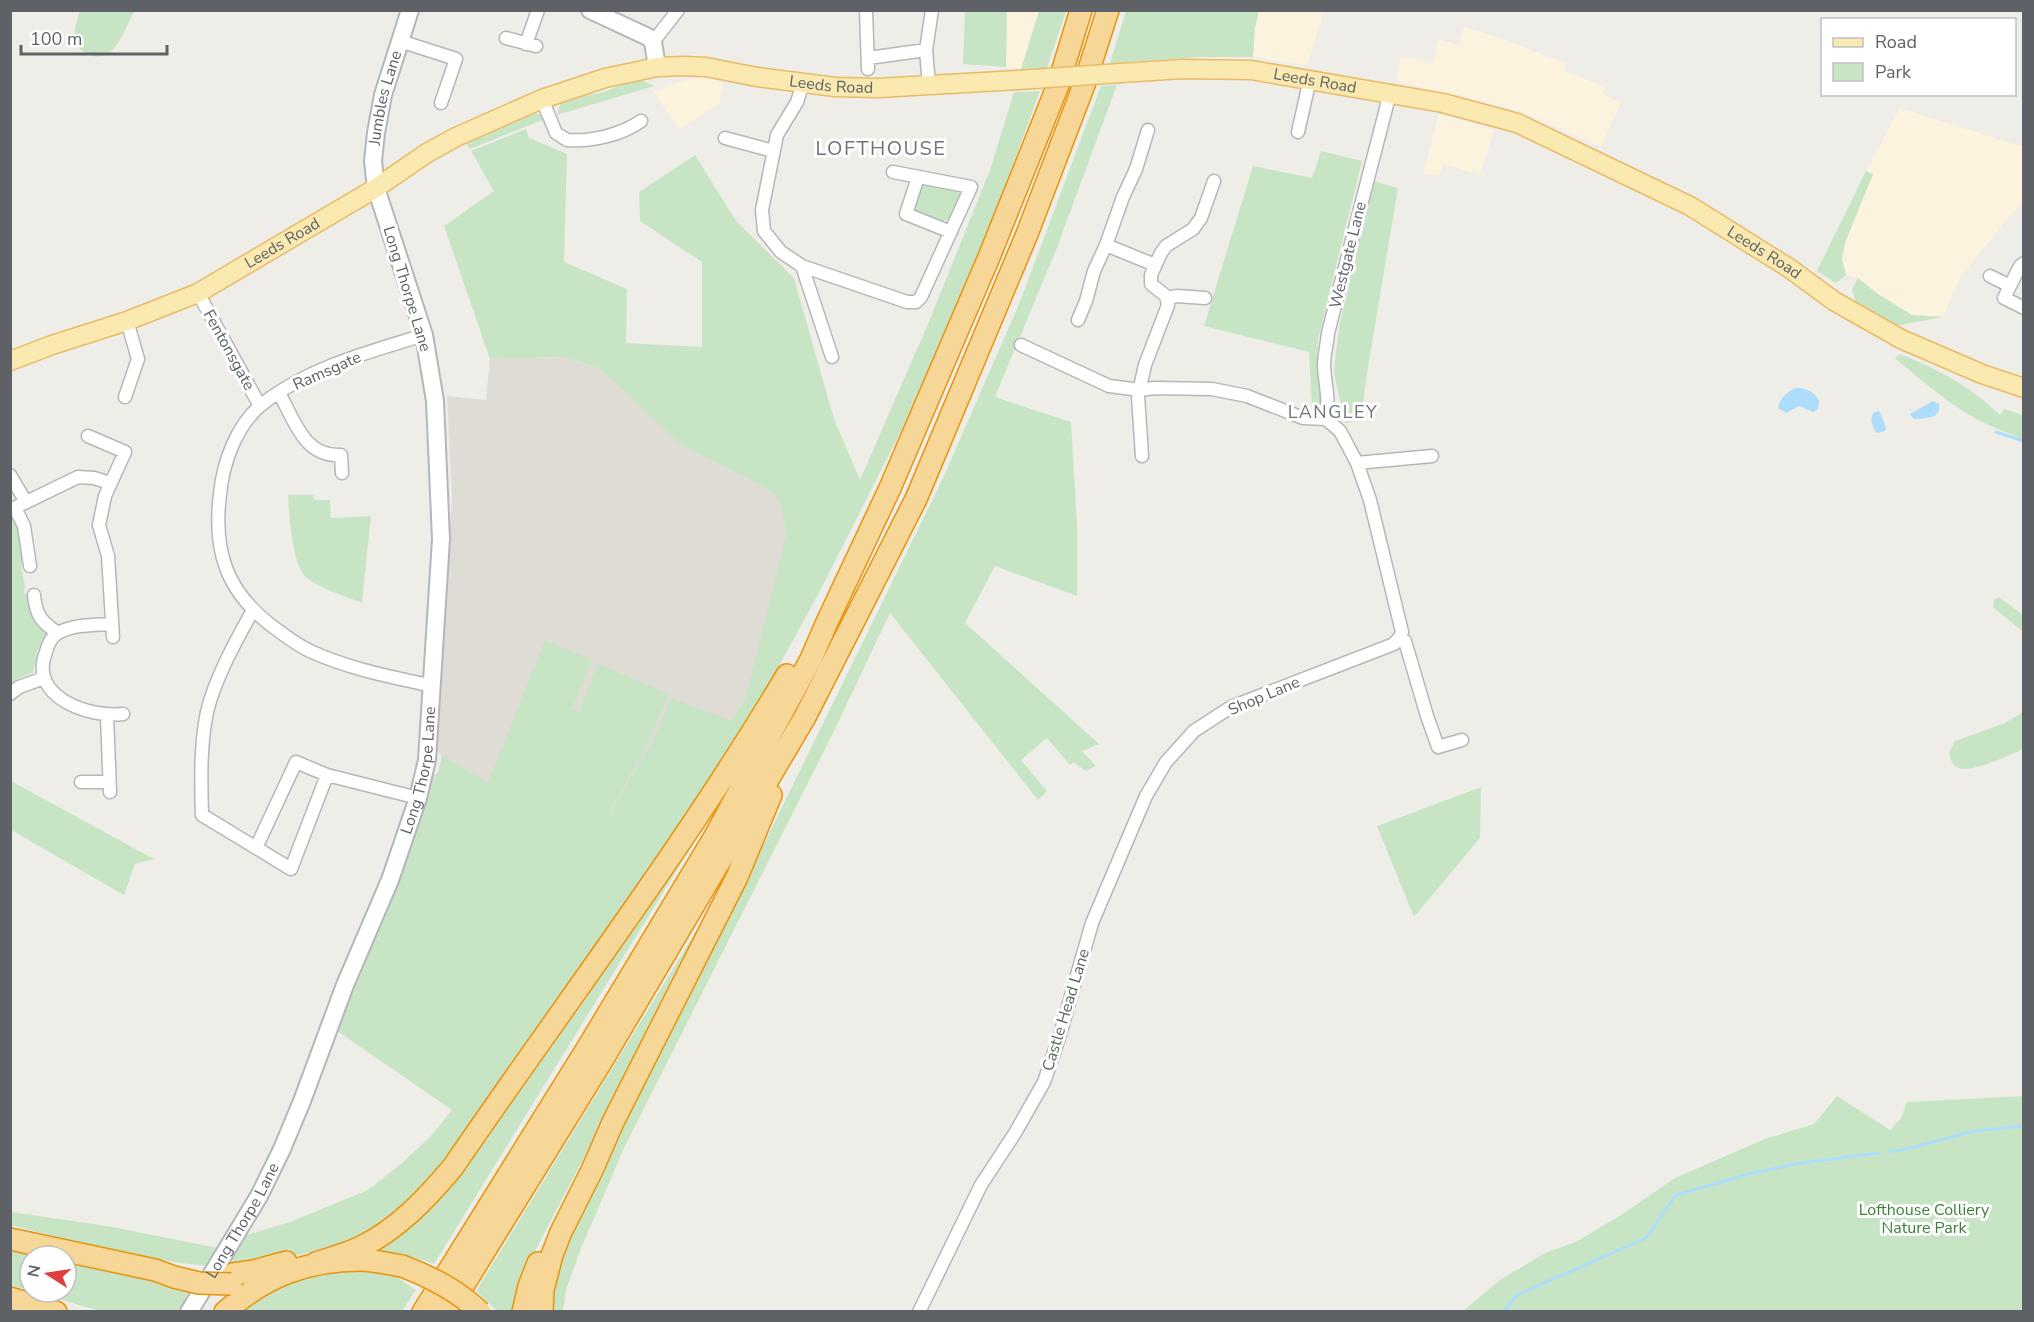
<svg xmlns="http://www.w3.org/2000/svg" width="2034" height="1322" font-family="'Nunito Sans',sans-serif">
<style>
.commercial{fill:#fcf3df}
.education{fill:#dfdcd5}
.green{fill:#c7e5c5}
.water{fill:#adddfa}
.lines{fill:none;stroke-linecap:round;stroke-linejoin:round}
.stream{stroke:#adddfa;stroke-width:3}
.street-casing{stroke:#b4b7ba;stroke-width:15}
.secondary-casing{stroke:#b3b6ba;stroke-width:20}
.primary-casing{stroke:#e9bb67;stroke-width:21}
.highway-casing{stroke:#e7940f;stroke-width:24}
.street{stroke:#fff;stroke-width:12}
.secondary{stroke:#fff;stroke-width:16}
.primary{stroke:#fae9b1;stroke-width:18}
.highway{stroke:#f6d797;stroke-width:21}
.primary-bridge-casing{stroke:#e9bb67;stroke-width:21;stroke-linecap:butt}
.highway-bridge-casing{stroke:#e7940f;stroke-width:24;stroke-linecap:butt}
.primary-bridge{stroke:#fae9b1;stroke-width:18}
.highway-bridge{stroke:#f6d797;stroke-width:21}
.labels{text-anchor:middle;dominant-baseline:central;stroke-width:6;stroke-linejoin:round;paint-order:stroke}
.street-label{font-size:16px;fill:#5e6266;stroke:#fff}
.park-label{font-size:16px;fill:#3c813a;stroke:#fff}
.neighbourhood-label{font-size:18px;letter-spacing:1.5px;fill:#6f7478;stroke:#fff}
.quarter-label{font-size:20px;letter-spacing:1.5px;fill:#6f7478;stroke:#fff}
</style>
<rect width="100%" height="100%" fill="#efede7"/>
<path class="commercial" d="M1007 11H1039L1021 69 1006 67Z
M1259 11H1324L1307 65 1253 57 1255 28Z
M1464 27 1497 37 1566 63 1563 70 1605 87 1602 94 1621 102 1601 147 1517 110 1396 81 1401 57 1433 63 1438 39 1459 45Z
M702 77 724 82 719 104 679 129 653 91 685 80Z
M1900 108 2023 147V200L1960 277 1943 317 1912 315 1878 294 1858 278 1846 275 1842 259 1845 243 1873 174 1866 171Z
M1439 114 1494 130 1480 175 1443 164 1439 175 1423 174Z"/>
<path class="education" d="M562 357 600 368 860 481 807 589 709 762 635 873 431 777 438 773 442 756 436 750 452 497 447 396 486 400 490 359Z"/>
<path class="green" d="M80 11V10L134 11C128 24 122 40 111 51 99 63 77 54 75 38 74 29 77 19 80 11Z
M965 11H1007L1006 67 963 64Z
M1039 11H1066L1047 68 1021 69Z
M1126 11H1259L1255 28 1253 57H1201L1110 63Z
M641 80 654 86 557 115 560 104C570 95 587 96 601 93 616 88 623 82 641 80Z
M1117 85 1056 250 995 397 1071 422 1077 526V596L995 566 965 623 1099 744 1082 751 1096 766 1086 771 1073 762 1070 765 1047 738 1021 760 1047 791 1038 800 890 613 835 729 624 1148 580 1251 566 1290 563 1311 549 1312 550 1295 566 1239 696 983 944 476 1020 302 1101 86Z
M1040 91 998 205 948 327 901 431 821 589 773 677 699 798 472 1123 430 1180 411 1201 384 1223 357 1237 330 1247 253 1267H227L246 1235 290 1222 368 1190 401 1164 430 1137 452 1110 336 1030 380 921 431 777 438 773 442 755 488 783 545 640 592 660 572 709 579 712 598 664 669 694 649 741 611 809 609 824 612 810 652 742 671 698 732 721 746 697 786 535 783 513 776 495 757 483 682 446 600 368 562 357 490 359 444 226 494 191 471 151 526 129 529 138 567 154 564 262 627 289 626 343 702 347V262L640 221 639 192 695 155 736 221 794 278 834 419 860 480 928 324 990 170 1014 92Z
M531 113 540 114 545 119 470 149 466 143Z
M1321 151 1362 161 1318 340 1317 362 1321 400 1318 407 1312 411 1309 352 1204 326 1253 166 1312 178Z
M1866 171 1873 174 1845 243 1842 259 1846 275 1836 283 1817 271Z
M1373 181 1398 188 1367 373 1361 420 1345 423 1334 373 1336 350 1340 323Z
M923 182 957 190 962 196 950 219 939 222 915 212 913 210 917 188Z
M1858 278 1878 294 1912 315 1943 317 1895 326 1857 306 1852 290Z
M1899 354C1935 367 1973 388 2000 415L2004 409 2023 415V440C2007 431 1989 427 1973 417 1945 401 1920 379 1895 358Z
M288 495H313L314 500H330L331 518 371 516 362 603C347 597 312 586 303 574 292 558 289 514 288 495Z
M10 517H14L21 529 25 560 21 567 25 586 24 593 29 595C30 614 35 621 50 632L37 652 33 673 21 677 11 683Z
M1999 597 2023 615V632L1993 607 1994 600Z
M2023 712V749C2011 755 1976 770 1963 769 1954 769 1950 760 1949 752L1955 741 2005 723Z
M11 781 139 851 154 859 135 864 124 895 11 830Z
M1481 787 1480 838 1414 917 1377 826Z
M707 817 709 818 434 1264 403 1254 376 1250Z
M723 887 714 909 536 1249 524 1277 516 1311H497L476 1291Z
M1837 1096 1890 1130 1901 1118 1907 1102 2023 1096V1311H1463L1500 1280 1545 1253 1576 1242 1624 1213 1675 1178 1765 1139 1814 1124Z
M11 1212 107 1226 218 1248 207 1266C141 1260 75 1242 11 1225Z
M11 1245 57 1256H30V1291L11 1285Z
M66 1258 191 1289 178 1312 100 1311 35 1292H66Z
M347 1268 374 1271 393 1275 416 1290 402 1311 239 1312 291 1280Z"/>
<path class="water" d="M1795 388C1804 387 1815 392 1819 401L1818 409 1813 412 1799 406 1786 413 1778 408C1779 399 1787 392 1795 388Z
M1933 401 1939 404C1942 419 1926 418 1914 419L1910 414Z
M1878 411 1880 412 1886 428 1885 431 1878 433 1875 431 1871 420 1873 413Z"/>
<g class="lines">
<path class="stream" d="M1996 432 2024 441
M1889 1152 1907 1149 1974 1131 2024 1126
M1503 1312 1517 1295 1646 1238 1676 1195 1746 1175 1794 1164 1879 1153"/>
<g class="street-casing">
<path id="street" d="M866 10 868 69
M506 38 536 46
M400 41 456 59 441 103
M653 42 678 10
M526 44 538 10
M926 50 932 10
M868 58 926 50 929 85
M803 83 797 102 777 135 762 210 764 231 781 252 802 266 907 302H916L921 297 971 187 893 172
M542 99 556 133 567 140C591 142 621 135 641 121
M1298 132 1310 79
M725 138 773 151
M918 177 906 214 951 232
M1106 245 1155 265
M2024 263 2020 266 2004 298 2024 308
M802 266 832 357
M1990 276 2010 286
M198 293 260 406
M1167 298 1177 296 1205 298
M1078 320 1086 301 1094 271 1106 245 1123 197 1136 169 1148 130
M424 335C368 352 308 368 261 405 236 426 223 463 220 494 213 551 226 591 272 626 284 635 297 645 310 651 349 669 392 677 433 686
M279 393C295 421 304 457 341 455L342 473
M125 397 138 359 127 321
M1326 419C1330 401 1325 385 1324 366 1324 355 1327 344 1328 333L1390 93
M88 436 125 452 105 496 99 525 108 556 113 637
M1142 456 1138 396 1145 365 1168 305 1166 296 1151 284V275L1161 253 1166 246 1193 229 1201 218 1214 181
M1357 463 1432 456
M10 475 26 502
M15 508 24 526 30 566
M10 510 78 477 94 478 110 483
M34 595C36 615 41 622 58 633
M253 610C236 641 215 678 207 712 200 746 201 780 202 815L291 869 327 775
M112 624C95 625 74 624 58 633 51 637 48 644 46 652 28 697 89 718 123 714
M1400 637 1405 641 1427 716 1438 747 1462 740
M10 694 19 687 44 678
M107 716 110 792
M81 782H109
M256 848 296 762 327 775 418 798
M919 1312 981 1185 1015 1133 1044 1082 1059 1038 1092 923 1146 796 1166 762 1194 731 1231 707 1394 644 1400 637 1402 632 1370 500 1357 463 1340 431 1326 419 1303 418 1247 396 1212 389 1154 388 1140 390 1109 386 1021 345"/>
</g>
<g class="secondary-casing">
<g id="secondary">
<path d="M590 10 648 37 653 42 657 67"/>
<path id="s1" d="M189 1312 259 1196 282 1149 302 1101 345 985 390 880 418 798 427 760 441 539 435 401 424 335 376 188 373 161 376 133 383 95 410 10"/>
</g>
</g>
<g class="primary-casing">
<g id="primary">
<path id="s2" d="M1121 73 1182 69 1251 70 1443 103 1517 123 1690 206 1789 268 1834 301 1901 339 1982 374 2024 388"/>
<path id="s3" d="M10 361 52 345 127 321 198 293 376 188 427 153 456 137 542 99 605 78 657 67 684 66 706 67 757 77 835 87 878 88 1018 80"/>
</g>
</g>
<g class="highway-casing">
<path id="highway" d="M10 1239 155 1270 174 1277
M316 1263C331 1258 347 1254 361 1247 398 1229 427 1198 453 1167 565 1003 686 845 787 675
M233 1274 254 1271 286 1262
M10 1298 56 1312
M225 1312C265 1276 308 1260 361 1260 374 1260 389 1264 402 1266
M423 1312 588 1047 714 838 811 659 827 622 890 488 989 257 1058 85 1081 10
M447 1312 603 1059 805 717 916 499 1027 234 1084 85 1108 10
M523 1312 529 1286 538 1263
M542 1312 543 1290 552 1255 561 1232 593 1168 613 1122 737 877 771 795"/>
</g>
<use href="#street" class="street"/>
<use href="#secondary" class="secondary"/>
<use href="#primary" class="primary"/>
<use href="#highway" class="highway"/>
<g class="primary-bridge-casing">
<path id="primary-bridge" d="M1018 80 1121 73"/>
</g>
<g class="highway-bridge-casing">
<path id="highway-bridge" d="M402 1266C431 1277 457 1290 480 1312
M174 1277 199 1283 231 1284"/>
</g>
<use href="#primary-bridge" class="primary-bridge"/>
<use href="#highway-bridge" class="highway-bridge"/>
</g>
<g class="labels">
<g class="street-label">
<text stroke="none"><textPath href="#s2" startOffset="195">Leeds Road</textPath></text>
<text stroke="none"><textPath href="#s3" startOffset="891">Leeds Road</textPath></text>
<text stroke="none"><textPath href="#s1" startOffset="1276">Jumbles Lane</textPath></text>
<text stroke="none"><textPath href="#s3" startOffset="298">Leeds Road</textPath></text>
<text stroke="none"><textPath href="#s2" startOffset="681">Leeds Road</textPath></text>
<text transform="translate(1348 255) rotate(-76)">Westgate Lane</text>
<text transform="translate(407 289) rotate(73)">Long Thorpe Lane</text>
<text transform="translate(229 350) rotate(61)">Fentonsgate</text>
<text transform="translate(327 371) rotate(-24)">Ramsgate</text>
<text transform="translate(1264 696) rotate(-23)">Shop Lane</text>
<text stroke="none"><textPath href="#s1" startOffset="592">Long Thorpe Lane</textPath></text>
<text transform="translate(1066 1010) rotate(-73)">Castle Head Lane</text>
<text stroke="none"><textPath href="#s1" startOffset="106">Long Thorpe Lane</textPath></text>
</g>
<g class="park-label">
<text x="1924" y="1210">Lofthouse Colliery<tspan x="1924" dy="18">Nature Park</tspan></text>
</g>
<g class="neighbourhood-label">
<text x="1333" y="412">LANGLEY</text>
</g>
<g class="quarter-label">
<text x="881" y="148">LOFTHOUSE</text>
</g>
</g>
<rect width="2034" height="1322" fill="none" stroke="#5e6266" stroke-width="24"/>
<rect x="1821" y="18" width="195" height="78" fill="#ffffff" stroke="#bfc0c2" stroke-width="1.5"/>
<rect x="1833" y="38" width="30" height="9" fill="#fae9b1" stroke="#bfc0c2" stroke-width="1.5"/>
<text x="1875" y="48" font-size="18" fill="#5e6266">Road</text>
<rect x="1833" y="63" width="30" height="18" fill="#c7e5c5" stroke="#bfc0c2" stroke-width="1.5"/>
<text x="1875" y="78" font-size="18" fill="#5e6266">Park</text>
<g transform="translate(48 1274) rotate(282)"><circle r="28" fill="#ffffff" stroke="#bfc0c2" stroke-width="1.5"/>
<path d="M0-4.5L10 22L0 15L-10 22Z" fill="#de3f3e"/>
<text y="-9" font-size="16" font-weight="bold" text-anchor="middle" fill="#5e6266">N</text>
</g>
<path d="M21 45v9h146v-9" fill="none" stroke="#5e6266" stroke-width="3"/>
<text x="30" y="45" font-size="18" fill="#5e6266" stroke="#ffffff" stroke-width="4.5" paint-order="stroke">100 m</text>
</svg>
